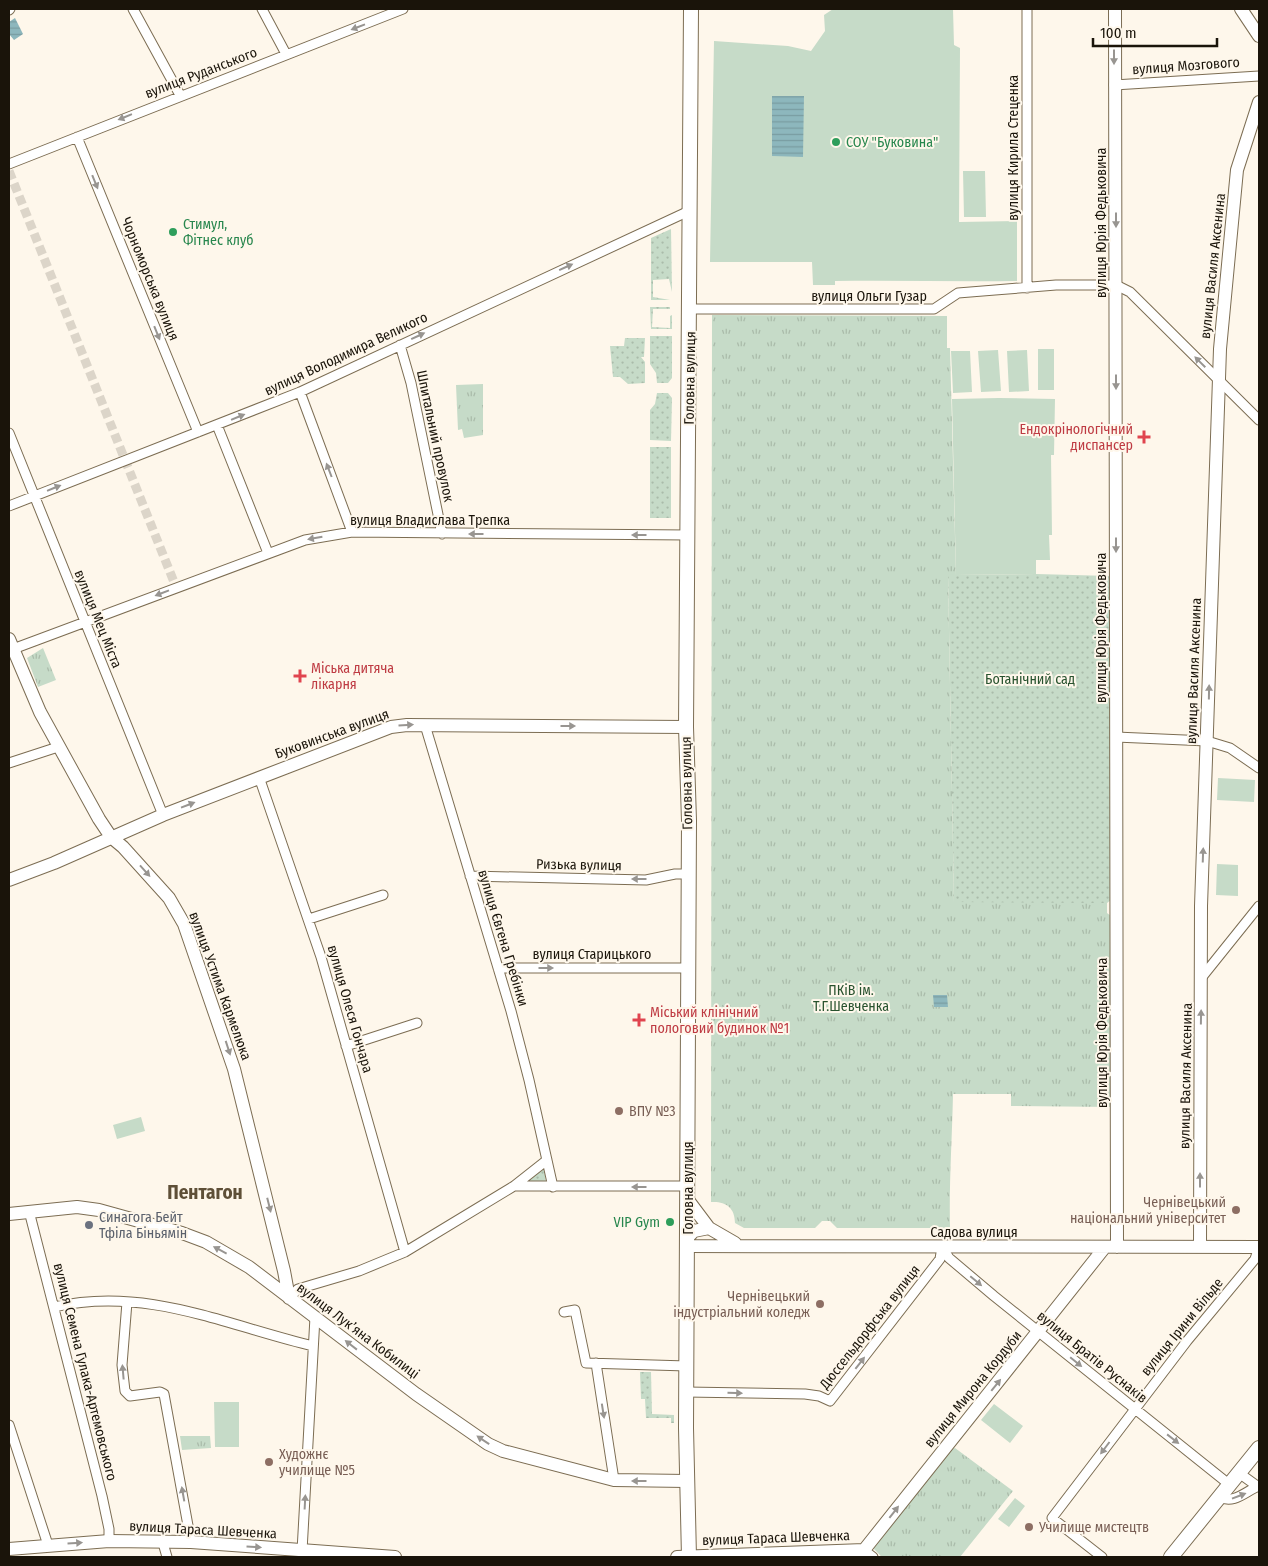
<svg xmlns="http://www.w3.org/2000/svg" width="1268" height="1566" font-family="'Fira Sans Condensed',sans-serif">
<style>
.grass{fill:url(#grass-dots)}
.park{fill:url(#park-tufts)}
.pitch{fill:#c6dbc8}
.water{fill:url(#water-rules)}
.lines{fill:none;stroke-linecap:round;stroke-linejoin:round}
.street-tunnel{stroke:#dcd5c9;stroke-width:9;stroke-dasharray:9 4.5;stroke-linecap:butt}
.street-casing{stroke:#7c6d53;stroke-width:11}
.secondary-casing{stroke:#7c6d53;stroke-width:14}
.primary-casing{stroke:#7c6d53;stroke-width:16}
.street{stroke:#fff;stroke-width:9}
.secondary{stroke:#fff;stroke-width:12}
.primary{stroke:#fff;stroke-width:14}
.oneway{fill:#989591}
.leisure-dot{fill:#2e9e5b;stroke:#fef7eb;stroke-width:2}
.health-dot{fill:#e0444e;stroke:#fef7eb;stroke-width:2}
.education-dot{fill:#8d6e63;stroke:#fef7eb;stroke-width:2}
.worship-dot{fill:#6b7280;stroke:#fef7eb;stroke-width:2}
.labels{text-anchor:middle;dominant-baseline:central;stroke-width:4;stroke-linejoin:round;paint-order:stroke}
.street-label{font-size:14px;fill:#1a140a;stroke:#fef7eb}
.leisure-label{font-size:14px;fill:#27864d;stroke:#fef7eb;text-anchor:start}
.health-label{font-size:14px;fill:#be3a42;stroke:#fef7eb;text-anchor:start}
.park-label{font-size:14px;fill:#28522e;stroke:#fef7eb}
.education-label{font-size:14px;fill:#785e54;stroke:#fef7eb;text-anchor:start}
.worship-label{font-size:14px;fill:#5b616d;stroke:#fef7eb;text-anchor:start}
.district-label{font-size:19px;font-weight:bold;fill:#5e4f37;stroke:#fef7eb}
</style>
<defs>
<pattern id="grass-dots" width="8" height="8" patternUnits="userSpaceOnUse" patternTransform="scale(1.25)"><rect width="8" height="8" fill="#c6dbc8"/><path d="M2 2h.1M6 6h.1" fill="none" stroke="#aba" stroke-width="1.8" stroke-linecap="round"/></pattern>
<pattern id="park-tufts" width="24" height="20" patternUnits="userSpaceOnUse" patternTransform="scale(1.25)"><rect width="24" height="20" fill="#c6dbc8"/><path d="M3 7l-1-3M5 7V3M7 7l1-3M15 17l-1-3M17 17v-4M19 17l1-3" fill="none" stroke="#aba"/></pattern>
<pattern id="water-rules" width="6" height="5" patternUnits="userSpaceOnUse" patternTransform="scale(1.25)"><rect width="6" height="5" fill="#8db7bd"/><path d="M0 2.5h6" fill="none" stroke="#799ca1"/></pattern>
</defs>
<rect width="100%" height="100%" fill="#fef7eb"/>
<path class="grass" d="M671 229 672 292 669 279 653 280V297L670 300H651V238Z
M650 307H670V309H653L652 327 670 328V316L672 315V329H651Z
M650 336H672V378L668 383H657L656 373 650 364Z
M625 338H645L644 357H641L645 362V383L628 384 620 377H613L610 346H624Z
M657 393H668L672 398 671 441 650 440V410L655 404Z
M650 447H671V518H650Z
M1036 574 1110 576 1111 900 1107 903H954L948 575Z
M544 1169 546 1182 527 1181 540 1170Z
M640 1372H651L652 1414 674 1415V1423H671V1418H646L645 1399H641Z"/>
<path class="park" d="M712 315 947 316V348H950L956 575H948L954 902 1107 903V913L1111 916V1107L1011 1106V1094H953C952 1141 949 1183 950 1228H837L830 1221H822L815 1228H744L735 1223C735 1207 725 1201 711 1202Z
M483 384V435L464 438 462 429 458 430 456 385Z
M43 648 56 680 38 687 27 658Z
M180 1436H210L211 1448 182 1450Z
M955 1448 1013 1491 960 1557H882L873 1548 951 1450Z"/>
<path class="pitch" d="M833 9H953L954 45 960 48 959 222 1017 221V281C956 282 896 280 835 281V285H813L812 262H710L714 41 788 46 811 51 825 31 824 15Z
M963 171H985L986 217H964Z
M1038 349H1054V390H1038Z
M998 350 1001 391 981 392 978 351Z
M1027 350 1029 391 1009 392 1007 351Z
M951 351H970L972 392 953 393Z
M999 398 1055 399 1054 455H1051L1052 535H1049L1050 560H1036V574L956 575 952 399Z
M1218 778 1255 780 1254 802 1217 800Z
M1217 864 1238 865V896L1216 895Z
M141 1117 145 1131 117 1139 113 1125Z
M214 1402H239V1447H215Z
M994 1404 1023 1426 1010 1443 981 1420Z
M1015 1498 1025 1506 1009 1527 998 1519Z"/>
<path class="water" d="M15 18 23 34 14 40 9 34V22Z
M772 96H804L803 157 772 156Z
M933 995H947L948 1007H934Z"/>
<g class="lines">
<path class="street-tunnel" d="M9 171 176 587"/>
<g class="street-casing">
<path id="street" d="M133 9 180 95
M262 9 286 54
M9 10 10 9
M1114 85 1259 76
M77 137 198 432
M9 164 403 9
M1027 288V9
M690 309H934L958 293 995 290 1056 285H1116L1130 292 1259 420
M400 345 411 383 442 534
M300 392 352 532
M217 425 268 553
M9 433 163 815
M9 506 300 392 689 211
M13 649 305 540 352 532 688 535
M425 725 511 1011 529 1080 553 1187
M1116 737 1207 741 1230 748 1259 768
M9 763 58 747
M259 777 321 957 405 1252
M470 876 646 880 675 874H687
M309 919 383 895
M498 968H686
M1202 977 1259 906
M346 1046 417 1023
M514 1186H688
M29 1211 102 1496 109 1529V1541
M942 1247 949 1258 994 1296 1230 1485
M289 1298 298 1289 359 1271 405 1252 514 1186 547 1160
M127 1302 122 1365 125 1391 130 1396 160 1392 164 1394 191 1542
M54 1307C146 1286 225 1325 313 1346
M564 1312 575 1310 586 1363 687 1366
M596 1363 614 1480
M686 1392 805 1394 819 1396 830 1401 940 1259 942 1247
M9 1425 48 1545
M1239 1473 1257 1486
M1220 1497C1234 1505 1247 1490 1259 1486
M163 1543 167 1557
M864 1550 873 1557
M302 1551 315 1317
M1102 1557 1052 1518 1187 1341 1255 1259 1259 1247"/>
</g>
<g class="secondary-casing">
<path id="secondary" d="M1115 9 1117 1247
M1241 9 1259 36
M9 639 40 712 99 819 111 837 123 847 169 898 184 924 234 1069 284 1271 289 1298
M9 880 54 863 163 815 391 727 407 725 686 727
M688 1200 709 1228 735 1243
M9 1214 77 1207 99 1210 182 1233 206 1242 249 1267 416 1394 488 1444 503 1451 614 1480 687 1481
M688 1237 694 1231 709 1228
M688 1246 1259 1247
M1200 1246 1201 906 1220 349 1237 170 1259 102
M9 1549 109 1541 191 1542 395 1557
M677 1557 864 1550 1105 1247"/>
</g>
<g class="primary-casing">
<path id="primary" d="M689 1557 686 1428 689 821 686 727 691 9
M1171 1557 1259 1448"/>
</g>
<use href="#street" class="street"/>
<use href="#secondary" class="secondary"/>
<use href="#primary" class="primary"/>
</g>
<defs><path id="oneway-solid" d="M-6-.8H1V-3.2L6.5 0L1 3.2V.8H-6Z" transform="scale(1.25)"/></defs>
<g class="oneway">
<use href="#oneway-solid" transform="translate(358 27) rotate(159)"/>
<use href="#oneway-solid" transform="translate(1114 57) rotate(90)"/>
<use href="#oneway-solid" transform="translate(125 117) rotate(158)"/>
<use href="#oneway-solid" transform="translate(95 182) rotate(68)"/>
<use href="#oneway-solid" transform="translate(1116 220) rotate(90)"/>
<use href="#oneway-solid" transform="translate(566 267) rotate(-24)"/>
<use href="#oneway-solid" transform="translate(157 333) rotate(68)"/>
<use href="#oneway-solid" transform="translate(418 336) rotate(-25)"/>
<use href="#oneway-solid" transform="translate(1200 362) rotate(-135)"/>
<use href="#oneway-solid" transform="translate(1116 382) rotate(90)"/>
<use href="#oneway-solid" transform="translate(238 417) rotate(-22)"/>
<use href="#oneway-solid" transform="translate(329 470) rotate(-111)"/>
<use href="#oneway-solid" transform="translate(54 488) rotate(-22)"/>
<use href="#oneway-solid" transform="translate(476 534) rotate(-180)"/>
<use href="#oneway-solid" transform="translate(639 535) rotate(-180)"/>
<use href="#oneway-solid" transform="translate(315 538) rotate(170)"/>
<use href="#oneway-solid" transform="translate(1116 545) rotate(90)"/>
<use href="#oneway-solid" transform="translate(162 593) rotate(159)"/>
<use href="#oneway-solid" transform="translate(1209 692) rotate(-89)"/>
<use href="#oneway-solid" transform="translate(406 725) rotate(-3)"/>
<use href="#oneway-solid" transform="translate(568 726)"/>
<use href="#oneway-solid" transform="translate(188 805) rotate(-21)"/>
<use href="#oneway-solid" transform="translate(1203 855) rotate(-88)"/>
<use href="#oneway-solid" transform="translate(145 871) rotate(48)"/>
<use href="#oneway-solid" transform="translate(639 879) rotate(180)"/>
<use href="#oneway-solid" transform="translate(546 968)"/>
<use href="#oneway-solid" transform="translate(1201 1017) rotate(-89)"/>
<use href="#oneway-solid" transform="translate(228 1048) rotate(72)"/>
<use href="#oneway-solid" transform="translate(1200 1180) rotate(-90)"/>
<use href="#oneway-solid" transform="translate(639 1187) rotate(-180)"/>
<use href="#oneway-solid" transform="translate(269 1205) rotate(76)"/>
<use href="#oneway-solid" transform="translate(220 1250) rotate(-152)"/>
<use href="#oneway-solid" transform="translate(976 1281) rotate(40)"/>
<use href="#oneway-solid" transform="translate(351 1345) rotate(-142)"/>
<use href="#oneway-solid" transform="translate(1076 1362) rotate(39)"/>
<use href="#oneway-solid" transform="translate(860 1363) rotate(-52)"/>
<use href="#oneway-solid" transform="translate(123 1372) rotate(-95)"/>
<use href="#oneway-solid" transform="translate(996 1385) rotate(-51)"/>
<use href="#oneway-solid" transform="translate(735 1393) rotate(1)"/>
<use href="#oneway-solid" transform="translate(603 1411) rotate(81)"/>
<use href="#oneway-solid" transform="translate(1173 1439) rotate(38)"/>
<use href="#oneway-solid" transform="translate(483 1440) rotate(-146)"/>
<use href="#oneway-solid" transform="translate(1105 1448) rotate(127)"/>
<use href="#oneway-solid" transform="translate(639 1481) rotate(-180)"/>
<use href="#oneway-solid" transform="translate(183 1494) rotate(-100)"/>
<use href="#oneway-solid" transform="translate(1239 1496) rotate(-21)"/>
<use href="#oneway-solid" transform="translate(305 1502) rotate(-87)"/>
<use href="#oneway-solid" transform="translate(894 1512) rotate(-52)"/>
<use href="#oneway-solid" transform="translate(75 1543) rotate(-4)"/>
<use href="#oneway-solid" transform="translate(254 1547) rotate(4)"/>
</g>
<g class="leisure-dot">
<circle cx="836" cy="142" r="5"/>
<circle cx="173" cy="232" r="5"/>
<circle cx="670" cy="1222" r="5"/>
</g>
<g class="health-dot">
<path d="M1141.5 429.5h5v5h5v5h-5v5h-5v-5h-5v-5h5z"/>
<path d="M297.5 668.5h5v5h5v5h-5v5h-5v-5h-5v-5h5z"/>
<path d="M636.5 1012.5h5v5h5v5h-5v5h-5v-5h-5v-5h5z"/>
</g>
<g class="education-dot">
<circle cx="619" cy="1111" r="5"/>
<circle cx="1236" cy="1210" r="5"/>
<circle cx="820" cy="1304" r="5"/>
<circle cx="269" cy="1462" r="5"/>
<circle cx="1029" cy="1527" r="5"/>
</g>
<circle class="worship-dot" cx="89" cy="1225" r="5"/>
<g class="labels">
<g class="street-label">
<text transform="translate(1186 66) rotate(-4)">вулиця Мозгового</text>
<text transform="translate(201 73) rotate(-21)">вулиця Руданського</text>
<text transform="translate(1013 148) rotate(-90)">вулиця Кирила Стеценка</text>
<text transform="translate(1101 223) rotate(-90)">вулиця Юрія Федьковича</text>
<text transform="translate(1213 266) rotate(-84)">вулиця Василя Аксенина</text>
<text transform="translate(150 279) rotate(68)">Чорноморська вулиця</text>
<text x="869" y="296">вулиця Ольги Гузар</text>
<text transform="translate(346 354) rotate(-25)">вулиця Володимира Великого</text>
<text transform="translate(690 378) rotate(-89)">Головна вулиця</text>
<text transform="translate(435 436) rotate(78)">Шпитальний провулок</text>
<text x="430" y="520">вулиця Владислава Трепка</text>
<text transform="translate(98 619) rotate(68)">вулиця Мец Міста</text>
<text transform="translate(1101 628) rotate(-90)">вулиця Юрія Федьковича</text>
<text transform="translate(1194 671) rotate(-88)">вулиця Василя Аксенина</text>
<text transform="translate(332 734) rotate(-20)">Буковинська вулиця</text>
<text transform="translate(687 783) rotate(-91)">Головна вулиця</text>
<text transform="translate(579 865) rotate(1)">Ризька вулиця</text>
<text transform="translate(503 938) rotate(73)">вулиця Євгена Гребінки</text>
<text x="592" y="954">вулиця Старицького</text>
<text transform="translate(220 986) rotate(70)">вулиця Устима Кармелюка</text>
<text transform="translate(350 1009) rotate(74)">вулиця Олеся Гончара</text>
<text transform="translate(1102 1033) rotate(-90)">вулиця Юрія Федьковича</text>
<text transform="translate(1186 1076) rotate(-89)">вулиця Василя Аксенина</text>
<text transform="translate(688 1188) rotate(-90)">Головна вулиця</text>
<text x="974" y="1232">Садова вулиця</text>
<text transform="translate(870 1327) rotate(-52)">Дюссельдорфська вулиця</text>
<text transform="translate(1182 1327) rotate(-51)">вулиця Ірини Вільде</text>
<text transform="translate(358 1331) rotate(37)">вулиця Лукʼяна Кобилиці</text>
<text transform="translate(1092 1357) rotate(39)">вулиця Братів Руснаків</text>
<text transform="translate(85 1372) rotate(76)">вулиця Семена Гулака-Артемовського</text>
<text transform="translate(973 1389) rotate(-51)">вулиця Мирона Кордуби</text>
<text transform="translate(203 1530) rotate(3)">вулиця Тараса Шевченка</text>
<text transform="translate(776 1538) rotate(-2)">вулиця Тараса Шевченка</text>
</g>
<g class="leisure-label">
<text x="846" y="142">СОУ "Буковина"</text>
<text x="183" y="224">Стимул,<tspan x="183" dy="16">Фітнес клуб</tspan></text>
<text x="660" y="1222" text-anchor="end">VIP Gym</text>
</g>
<g class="health-label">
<text x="1133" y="429" text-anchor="end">Ендокрінологічний<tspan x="1133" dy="16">диспансер</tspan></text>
<text x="311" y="668">Міська дитяча<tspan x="311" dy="16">лікарня</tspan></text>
<text x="650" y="1012">Міський клінічний<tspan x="650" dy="16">пологовий будинок №1</tspan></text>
</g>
<g class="park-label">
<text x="1030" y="679">Ботанічний сад</text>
<text x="851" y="990">ПКіВ ім.<tspan x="851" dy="16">Т.Г.Шевченка</tspan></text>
</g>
<g class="education-label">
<text x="629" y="1111">ВПУ №3</text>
<text x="1226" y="1202" text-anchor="end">Чернівецький<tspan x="1226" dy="16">національний університет</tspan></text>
<text x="810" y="1296" text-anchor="end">Чернівецький<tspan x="810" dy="16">індустріальний коледж</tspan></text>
<text x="279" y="1454">Художнє<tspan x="279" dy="16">училище №5</tspan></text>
<text x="1039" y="1527">Училище мистецтв</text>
</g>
<g class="worship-label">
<text x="99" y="1217">Синагога Бейт<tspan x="99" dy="16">Тфіла Біньямін</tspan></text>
</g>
<g class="district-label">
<text x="205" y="1192">Пентагон</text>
</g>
</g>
<rect width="1268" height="1566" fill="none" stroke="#1a140a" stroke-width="20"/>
<path d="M1093 38v8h124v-8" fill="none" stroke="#1a140a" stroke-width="2.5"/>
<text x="1100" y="38" font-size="15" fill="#1a140a" stroke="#fef7eb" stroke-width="4" paint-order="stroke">100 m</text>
</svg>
